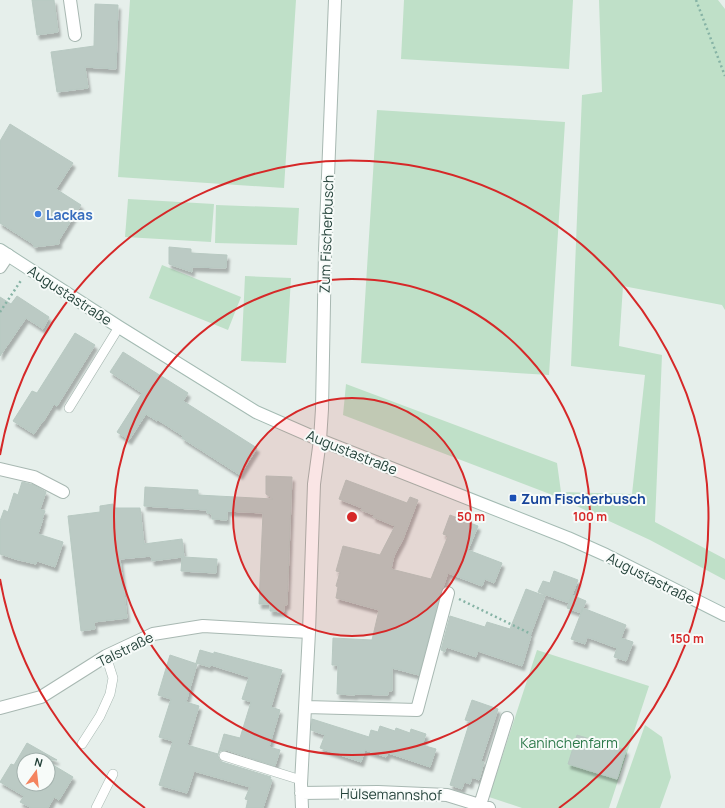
<svg xmlns="http://www.w3.org/2000/svg" width="725" height="808" font-family="Manrope,sans-serif">
<style>
.green{fill:#bfe0c8}
.building{fill:#bbcac4;stroke:#b8c9c2;filter:url(#shadow)}
.lines{fill:none;stroke-linecap:round;stroke-linejoin:round}
.service-casing{stroke:#a8b8b2;stroke-width:10}
.minor-casing{stroke:#a8b8b2;stroke-width:14}
.secondary-casing{stroke:#a4bbb3;stroke-width:14}
.path{stroke:#86b3a5;stroke-width:2.5;stroke-dasharray:2 3;stroke-linecap:butt}
.service{stroke:#fff;stroke-width:9}
.minor{stroke:#fff;stroke-width:12}
.secondary{stroke:#fff;stroke-width:12}
.ring{fill:none;stroke:#d62828;stroke-width:2}
.shop-dot{fill:#3f7fe0;stroke:#f7fbf9;stroke-width:1.5}
.transit-dot{fill:#1a4fb4;stroke:#f7fbf9;stroke-width:1.5}
.labels{text-anchor:middle;dominant-baseline:central;stroke-width:4;stroke-linejoin:round;paint-order:stroke}
.shop-label{font-size:14px;font-weight:bold;fill:#366cbe;stroke:#f7fbf9;text-anchor:start}
.street-label{font-size:14px;fill:#24423a;stroke:#f7fbf9}
.transit-label{font-size:14px;font-weight:bold;fill:#164399;stroke:#f7fbf9;text-anchor:start}
.park-label{font-size:14px;fill:#2d7a4b;stroke:#f7fbf9}
.centre{fill:#d62828;stroke:#f7fbf9;stroke-width:2}
.ring-label{font-size:12px;text-anchor:middle;font-weight:bold;fill:#d62828;stroke:#f7fbf9;stroke-width:4;stroke-linejoin:round;paint-order:stroke}
</style>
<defs>
<filter id="shadow"><feDropShadow dx="2.5" dy="4.5" stdDeviation="1" flood-color="#0004"/></filter>
</defs>
<rect width="100%" height="100%" fill="#e6efeb"/>
<path class="green" d="M130 0H296L284 188 118 177Z
M404 0H573L569 69 401 59Z
M599 0H718L725 9V310L722 305 623 286 619 346 662 355 655 522 725 559V580L650 540 555 496 343 415 346 384 557 463 561 492 632 494 645 375 571 366 582 95 602 92Z
M377 110 565 122 549 375 361 363Z
M128 199 214 204 211 242 125 237Z
M216 205 299 208 297 245 215 243Z
M162 265 241 297 228 330 149 298Z
M245 276 291 278 286 363 241 361Z
M537 650 649 686 609 808H522L489 797Z
M645 725 662 737 671 777 660 808H616Z"/>
<path class="building" d="M32 0H54L58 32 37 35Z
M95 4 118 5 116 69 85 67 88 88 57 92 51 52 94 46Z
M10 124 73 163 56 189 81 205 59 240V244L34 247 33 244 0 223V141Z
M169 247 191 249V253L227 255 226 268 192 267V272L169 264Z
M17 296 49 317 43 329 26 318 0 356V297L11 304Z
M75 333 95 345 57 406 54 404 43 422H42L34 434 13 421 32 391 37 393Z
M123 352 188 393 183 401 257 448 240 475 182 438 183 436 158 420 157 421 146 414 129 440 117 432 142 393 110 372Z
M266 476 292 477 287 605H284V612L270 611V604H259L263 513 227 511V520L212 519V514L207 513V510L144 506 145 487 198 490V495L273 499 266 494Z
M346 480 407 503 410 497 418 500 403 539 394 556 391 569 431 579 448 536 443 534 450 515 478 526 468 550 502 563 494 583 485 579 482 586 448 573 443 587 441 591 419 675 392 668V691H388V695L355 694V695L337 694 338 665H332L333 638 372 640 379 610 336 598 338 587 336 586 340 572 336 571 343 546 380 555 395 526 373 517 374 515 361 510 362 508 339 499Z
M22 482 34 485 46 492 40 509 45 511 42 519H43L38 534 63 542 55 567 37 561 36 564 15 559 0 554V521L4 510 8 512 14 493 18 495Z
M113 504 114 508H140L144 544 182 539 184 557 217 559 216 573 181 571 182 557 152 561 151 556 120 559 127 618 94 622 95 629 81 631 68 516 100 512V506Z
M554 571 578 580 569 603 538 592 543 581 550 583Z
M526 589 545 596 530 636H531L522 666 478 651 476 657 446 647 445 652 441 650 450 616 485 627 487 622 510 629Z
M572 595 586 601 581 613 567 608Z
M583 608 626 625 621 638 633 642 626 661 614 657 617 648 587 637 585 644 571 639Z
M200 650 214 654V652L282 670 271 707 280 710 269 747 280 750 275 766 226 750 220 751 218 755 219 760 222 762 271 777 270 779 272 780 263 808H246L248 800 245 799 250 787 194 771 187 793 159 785 173 741 159 737 171 699 158 695 170 655 197 664 186 702 199 706 187 745 218 754 224 734 240 738 251 702 242 699 249 677 211 665 210 667 196 663Z
M472 700 498 709 481 761 484 762 479 780 472 777 470 784 464 782 462 789 450 785 470 721 465 720Z
M312 719 369 737 371 730 378 732 380 726 395 731 396 728 410 733 411 729 426 734 422 745 436 749 430 767 388 753 386 757 365 750 361 762 320 748 325 735 311 730Z
M577 735 626 750 617 779 568 764Z
M27 743 57 760H24V784H48V762L73 777 59 800 54 797 48 808H32L20 802 24 796 0 782 11 764 14 765Z"/>
<g class="lines">
<g class="service-casing">
<path id="service" d="M69 408 119 327
M82 744 100 716 110 694 113 678 106 656
M224 756 301 780
M96 808 113 774"/>
</g>
<g class="minor-casing">
<path id="minor" d="M70 0 75 35
M0 267 8 255
M0 469 34 477 63 492
M306 707 417 710 448 593
M0 708 41 697 106 656 153 634 203 626 309 632
M301 793 378 792 447 795 489 808
M480 805 507 718
M302 808 301 784 309 632 314 484 320 440 322 409 325 251 335 0"/>
</g>
<g class="secondary-casing">
<path id="secondary" d="M0 250 119 327 256 412 320 440 568 538 606 555 725 615"/>
</g>
<path class="path" d="M696 0 725 76
M0 312 22 279
M459 599 531 634"/>
<use href="#service" class="service"/>
<use href="#minor" class="minor"/>
<use href="#secondary" class="secondary"/>
</g>
<circle cx="352" cy="517" r="119" fill="#d62828" fill-opacity=".12"/>
<g class="ring">
<circle cx="352" cy="517" r="119"/>
<circle cx="352" cy="517" r="238"/>
<path d="M145 808A357 357 0 0 1 0 579M0 455A357 357 0 1 1 559 808"/>
</g>
<circle class="shop-dot" cx="38" cy="214" r="4"/>
<rect class="transit-dot" x="509" y="494" width="8" height="8" rx="2"/>
<g class="labels">
<g class="shop-label">
<text x="46" y="214">Lackas</text>
</g>
<g class="street-label">
<text transform="translate(326 234) rotate(-88)">Zum Fischerbusch</text>
<text transform="translate(70 295) rotate(33)">Augustastraße</text>
<text transform="translate(352 452) rotate(22)">Augustastraße</text>
<text transform="translate(651 578) rotate(27)">Augustastraße</text>
<text transform="translate(125 649) rotate(-26)">Talstraße</text>
<text transform="translate(391 794) rotate(1)">Hülsemannshof</text>
</g>
<g class="transit-label">
<text x="521" y="498">Zum Fischerbusch</text>
</g>
<g class="park-label">
<text x="569" y="742">Kaninchenfarm</text>
</g>
</g>
<circle cx="352" cy="517" r="6" class="centre"/>
<g class="ring-label">
<text x="471" y="521">50 m</text>
<text x="590" y="521">100 m</text>
<text x="687" y="643">150 m</text>
</g>
<g transform="translate(36 772) rotate(15)"><circle r="19" fill="#f7fbf9" stroke="#a3b1ad"/>
<path d="M0-3L7 15L0 10L-7 15Z" fill="#f4845f"/>
<text y="-6" font-size="11" font-weight="bold" text-anchor="middle" fill="#24423a">N</text>
</g>
</svg>
